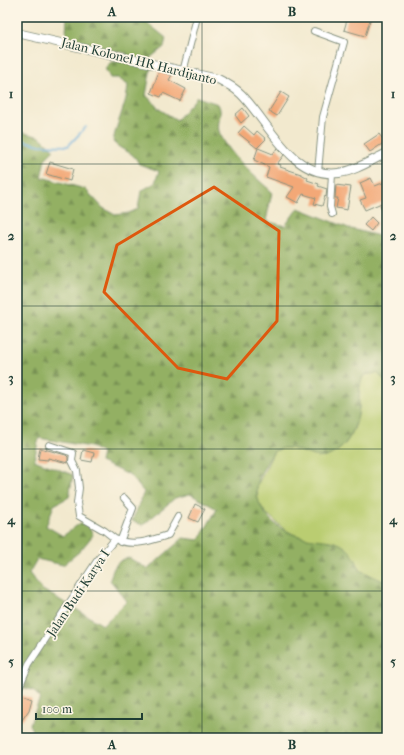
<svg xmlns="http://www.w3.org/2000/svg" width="404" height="755" font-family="'IM FELL French Canon',serif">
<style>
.green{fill:#bacd71;stroke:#6c8552}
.forest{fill:url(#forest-firs);stroke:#59764c;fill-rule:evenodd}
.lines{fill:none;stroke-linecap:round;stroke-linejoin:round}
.stream{stroke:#65acdb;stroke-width:2}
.building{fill:#f3a877}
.street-casing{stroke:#889381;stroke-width:8}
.secondary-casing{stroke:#889381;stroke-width:10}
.street{stroke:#fff;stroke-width:6}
.secondary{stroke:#fff;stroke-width:8}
.marked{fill:none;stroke:#de580e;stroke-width:3;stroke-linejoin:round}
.grid{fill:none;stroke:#1f3d34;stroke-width:1;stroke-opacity:0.55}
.labels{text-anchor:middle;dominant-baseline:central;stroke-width:3.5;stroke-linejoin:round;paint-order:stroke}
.street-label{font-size:13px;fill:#1f3d34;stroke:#fcf5e5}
.neatline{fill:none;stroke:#1f3d34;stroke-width:1.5}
.grid-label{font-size:13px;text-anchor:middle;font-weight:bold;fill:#1f3d34}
</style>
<defs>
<pattern id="forest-firs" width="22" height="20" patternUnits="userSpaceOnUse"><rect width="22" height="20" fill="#93b063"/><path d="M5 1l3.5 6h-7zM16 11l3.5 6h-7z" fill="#779052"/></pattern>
</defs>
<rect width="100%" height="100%" fill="#fcf5e5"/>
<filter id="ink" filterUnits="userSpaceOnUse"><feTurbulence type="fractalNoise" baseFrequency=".025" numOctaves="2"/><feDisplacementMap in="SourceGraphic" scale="8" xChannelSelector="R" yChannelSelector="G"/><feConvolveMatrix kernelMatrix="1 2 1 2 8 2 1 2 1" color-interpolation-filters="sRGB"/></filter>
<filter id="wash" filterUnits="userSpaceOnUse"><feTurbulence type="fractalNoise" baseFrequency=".012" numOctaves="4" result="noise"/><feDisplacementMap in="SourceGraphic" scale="16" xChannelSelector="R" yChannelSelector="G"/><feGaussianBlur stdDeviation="0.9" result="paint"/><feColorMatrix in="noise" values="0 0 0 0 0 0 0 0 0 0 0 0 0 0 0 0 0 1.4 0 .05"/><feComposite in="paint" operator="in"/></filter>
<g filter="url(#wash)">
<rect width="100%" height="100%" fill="#f2e9ce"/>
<path class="green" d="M377 373 387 382V583L360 570 355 559 347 549 295 535 284 529 265 512 258 501 257 486 274 451C278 450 282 448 286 448 297 448 315 459 325 457 346 451 358 428 359 407 359 395 358 386 364 375Z"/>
<path class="forest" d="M67 17H140L166 38 164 47 150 58 151 67 146 95 159 109 177 120 197 97 218 104C224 113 215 124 220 134 230 155 255 177 272 192L266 221 285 226 298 208 351 229 387 238V382L377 373 364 375C358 386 359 395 359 407 357 428 346 451 325 457 315 459 297 448 286 448 282 448 278 450 274 451 268 461 258 475 257 487 255 509 275 528 295 535 324 545 346 531 360 570L387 583V738H34L30 724 40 698 33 690 17 686V131L40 137 54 150 45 159 41 177 85 189 103 208 115 215 129 213 138 209 141 191 155 183 159 171 139 164C133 150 124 153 113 142 116 123 127 105 128 85L118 78H110L105 68 111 62H121L127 53 78 43 66 34ZM39 438 91 447 102 453 100 462 127 474V472L144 492 132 521 143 525 175 498 190 494 217 509 199 540 183 538 148 569 129 558C116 560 113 568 110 580L127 601 103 625 41 589 29 573 37 559 63 565 80 551 93 535 88 524H79L63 536 46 526 54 505 69 497 73 475 34 460Z"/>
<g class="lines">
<path class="stream" d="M17 139 40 145 68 146 86 127"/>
</g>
<g id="blocks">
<path class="building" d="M348 17H371L365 36 344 30Z
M159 71 172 75 169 80 186 89 180 101 163 93 161 97 151 93Z
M281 92 289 97 277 116 269 111Z
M243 108 249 116 241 123 235 115Z
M244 126 254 135 257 131 266 139 257 148 238 133Z
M379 134 385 142 370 152 364 144Z
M258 148 273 154 277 148 284 155 277 164 281 165 280 167 301 174 308 178 307 180 319 184 318 186 327 189 326 197 325 196 322 206 314 204 316 198 303 194 298 203 287 197 294 187 266 177 269 167 254 160Z
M50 162 73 169 70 181 46 174Z
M371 178 375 186 385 182 387 187V220L380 206 384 202 365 210 360 200 366 198 360 183Z
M336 185 351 187 347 210 336 208 338 198H335Z
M371 217 377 223 371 231 364 225Z
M40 448 66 455 68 457V463L48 458V460L38 459Z
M83 450 94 453 92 462 81 460Z
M195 504 205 509 198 522 189 518Z
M22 695 32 699 29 710 22 720 17 717V705Z"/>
</g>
</g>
<g filter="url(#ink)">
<use href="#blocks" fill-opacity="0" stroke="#889381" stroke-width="1"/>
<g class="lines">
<g class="street-casing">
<path id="street" d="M314 31 344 42 323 117 318 172
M183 72 197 17
M332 214 330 207 332 174
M49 445 73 453 72 461 77 471 79 488 77 503 79 516 105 531 115 539
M120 542 133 508 124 498
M17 692 29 664 97 561 115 539C133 547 150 541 168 535L178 517"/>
</g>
<g class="secondary-casing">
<path id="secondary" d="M17 33 218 79C226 83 235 88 241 94 269 122 291 179 339 173 355 171 372 160 387 153"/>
</g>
<use href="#street" class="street"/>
<use href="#secondary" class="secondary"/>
</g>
</g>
<path class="marked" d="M214 187 279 231 277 321 227 379 178 368 104 292 117 245Z"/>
<path class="grid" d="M202 17V738M17 164H387M17 306H387M17 449H387M17 591H387"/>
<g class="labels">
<g class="street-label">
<text transform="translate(139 61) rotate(14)">Jalan Kolonel HR Hardijanto</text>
<text transform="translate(78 593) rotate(-56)">Jalan Budi Karya I</text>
</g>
</g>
<rect width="404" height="755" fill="none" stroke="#fcf5e5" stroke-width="44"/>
<path d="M36 713v6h106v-6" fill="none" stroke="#1f3d34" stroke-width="2"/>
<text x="42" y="713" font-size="12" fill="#1f3d34" stroke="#fcf5e5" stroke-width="3" paint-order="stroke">100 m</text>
<rect x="22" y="22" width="360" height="711" class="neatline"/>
<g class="grid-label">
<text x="112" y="16">A</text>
<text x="292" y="16">B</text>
<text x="11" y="98">1</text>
<text x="393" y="98">1</text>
<text x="11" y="240">2</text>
<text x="393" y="240">2</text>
<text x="11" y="382">3</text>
<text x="393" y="382">3</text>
<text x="11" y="524">4</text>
<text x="393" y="524">4</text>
<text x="11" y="666">5</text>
<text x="393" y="666">5</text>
<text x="112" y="749">A</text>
<text x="292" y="749">B</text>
</g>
</svg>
